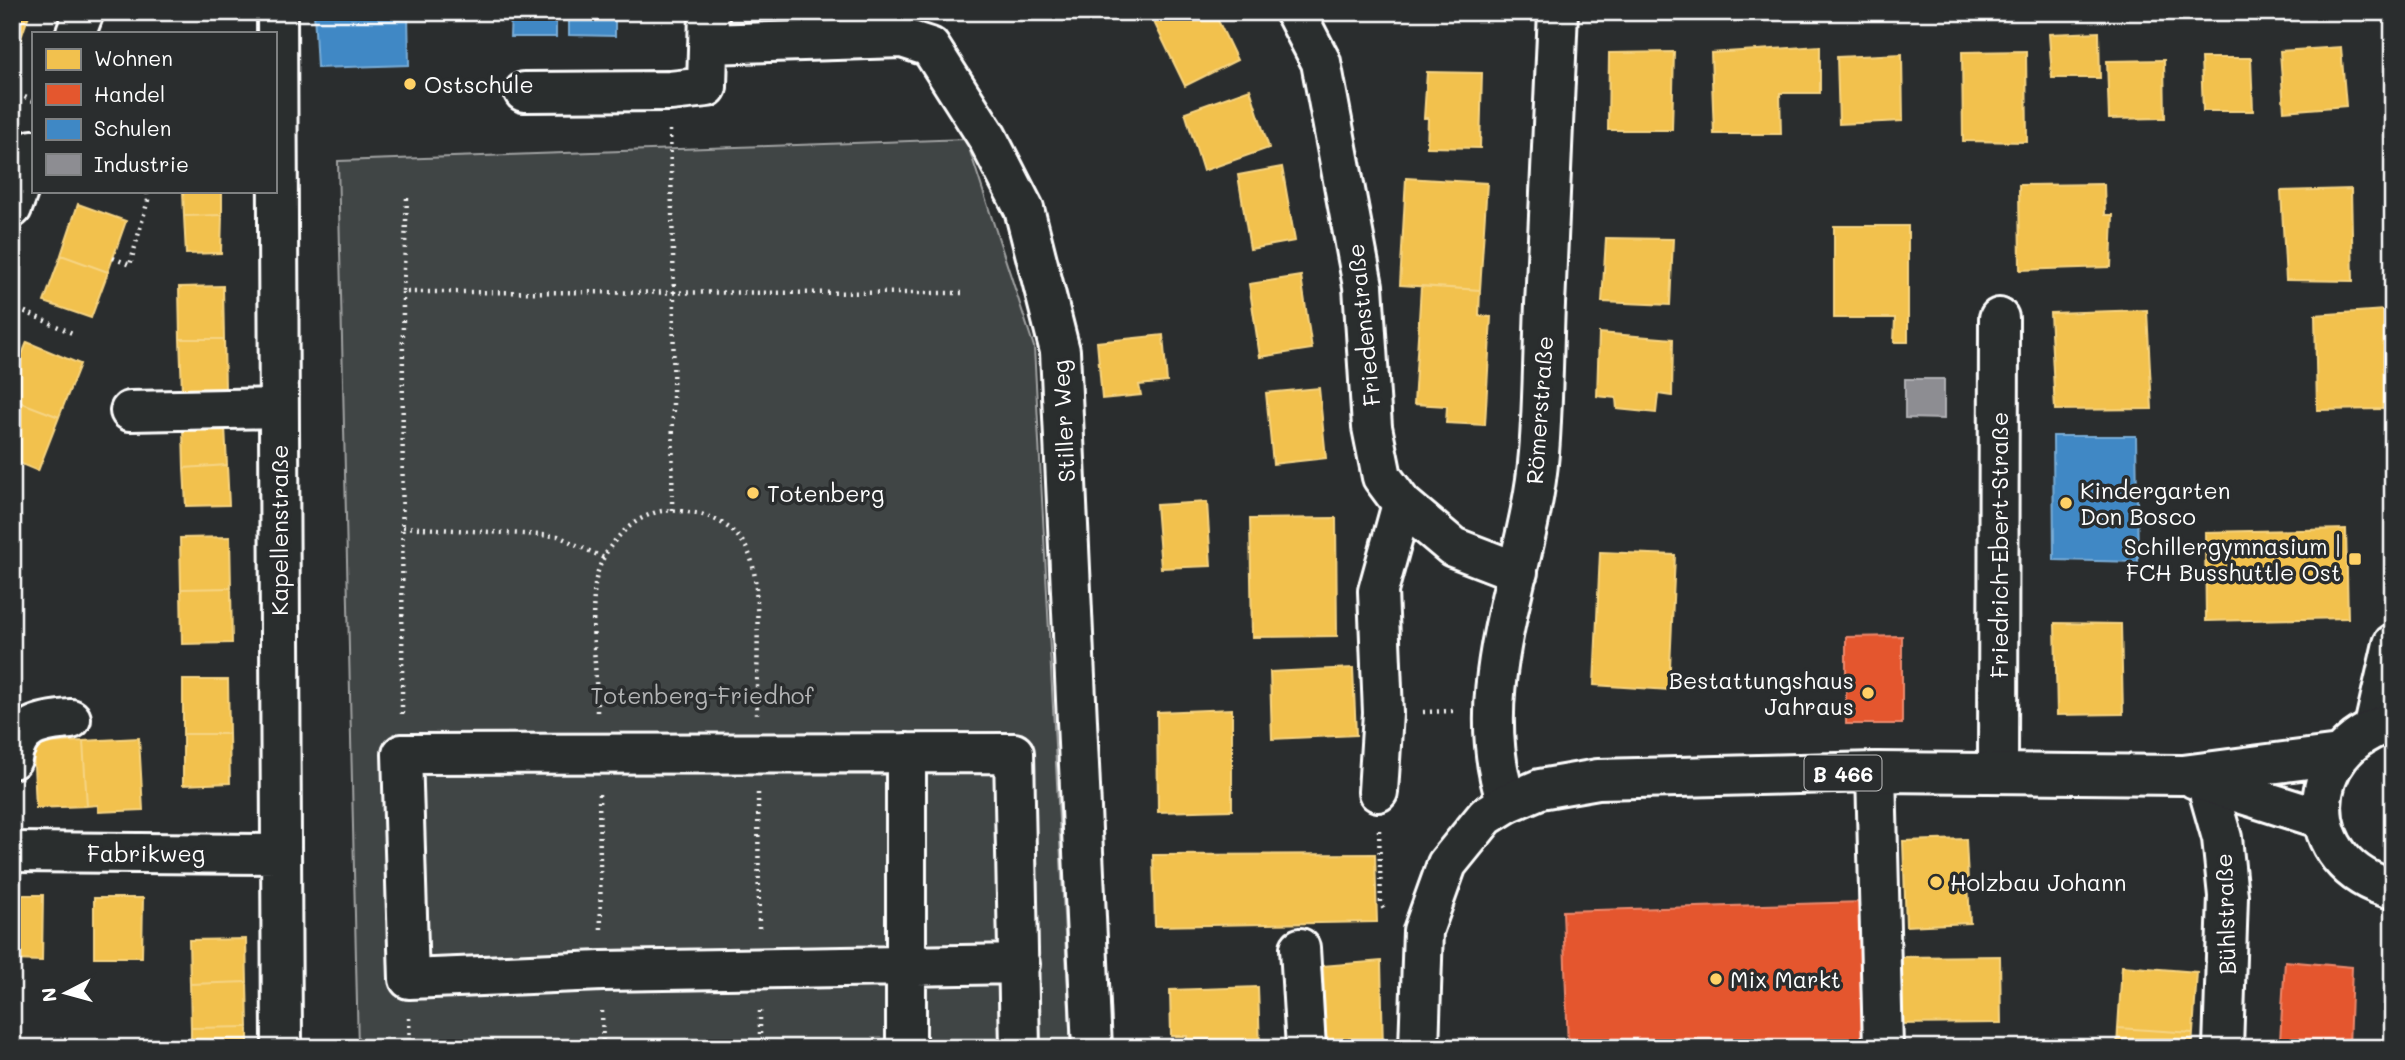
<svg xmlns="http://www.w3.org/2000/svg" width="2405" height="1060" font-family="Mali,sans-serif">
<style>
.green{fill:#414445;stroke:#a0a2a2;stroke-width:2}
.homes{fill:#f2c14e;stroke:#f6d483;stroke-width:2}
.shops{fill:#e4572e;stroke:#ec896d;stroke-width:2}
.schools{fill:#3f88c5;stroke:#79acd6;stroke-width:2}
.industry{fill:#8d8d92;stroke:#afafb3;stroke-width:2}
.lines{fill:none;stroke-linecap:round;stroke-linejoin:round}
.minor-casing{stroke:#fff;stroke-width:44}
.major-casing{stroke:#fff;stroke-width:44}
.path{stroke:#fff;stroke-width:4.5;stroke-dasharray:2 5;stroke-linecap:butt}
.minor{stroke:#2a2d2e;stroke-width:38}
.major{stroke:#2a2d2e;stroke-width:38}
.poi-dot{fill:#ffd166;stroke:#2a2d2e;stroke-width:2.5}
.labels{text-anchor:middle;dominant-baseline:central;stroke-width:7;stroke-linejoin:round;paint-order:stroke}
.shield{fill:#2a2d2e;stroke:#bfc0c0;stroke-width:2}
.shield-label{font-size:21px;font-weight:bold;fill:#fff}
.poi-label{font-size:23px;fill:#fff;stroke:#2a2d2e;text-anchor:start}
.street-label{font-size:23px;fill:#fff;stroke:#2a2d2e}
.park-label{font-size:23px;fill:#b3b4b5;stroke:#2a2d2e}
</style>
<rect width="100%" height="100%" fill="#2a2d2e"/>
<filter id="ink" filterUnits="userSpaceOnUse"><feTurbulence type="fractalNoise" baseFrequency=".0143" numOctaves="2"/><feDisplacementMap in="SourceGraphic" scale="14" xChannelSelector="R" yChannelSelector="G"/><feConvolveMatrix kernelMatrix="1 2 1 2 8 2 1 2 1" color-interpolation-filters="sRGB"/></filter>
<g filter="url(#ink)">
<path class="green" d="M966 139 1034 347 1071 1048H358L338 161Z"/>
<path class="homes" d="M12 12H30L12 64Z
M1158 12H1214L1237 60 1185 86 1151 16Z
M2099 32 2100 78H2052L2049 34Z
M1820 46V93H1780L1781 134H1714L1711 53Z
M2341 47 2346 106 2284 111 2280 51Z
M2026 51 2027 142 1963 141 1962 52Z
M1674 52 1672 130H1608L1609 53Z
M1902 54 1903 121 1839 124 1837 57Z
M2201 58H2251L2253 111H2203Z
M2164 60 2165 118 2109 119 2107 61Z
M1427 72 1482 73 1480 148 1427 147 1428 118H1424Z
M1250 89 1269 148 1203 171 1185 112Z
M1282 167 1295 241 1250 249 1238 175Z
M1406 178 1487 183 1480 290 1400 285Z
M2104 184 2105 215H2113L2111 267 2020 270 2019 185Z
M2351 189 2353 281 2286 280 2281 191Z
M183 191H222V215L184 216Z
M78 204 126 221 108 272 61 255Z
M222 215 221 253 186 254 184 216Z
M1834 226H1908V342H1894L1895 318H1834Z
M1606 238 1673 239 1670 305 1602 302Z
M61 255 108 272 91 318 44 302Z
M1301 276 1312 349 1260 357 1249 284Z
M223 286 224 339H180L179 287Z
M1421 286 1480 290 1479 316 1491 317 1485 425 1446 423 1447 406 1414 404Z
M2147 310 2152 409 2055 410 2050 313Z
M2384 310 2385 409 2317 410 2315 315Z
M1599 333 1673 339 1672 396 1658 394 1656 413 1617 409 1616 398 1597 396Z
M1163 335 1167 382 1139 385 1141 395 1102 399 1097 342Z
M180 339H224L225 389 182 391Z
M27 342 80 364 59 417 12 399V379Z
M1319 388 1326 458 1273 464 1266 393Z
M12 399 59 417 38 471 12 460Z
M225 426 227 465 184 468 183 429Z
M227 465 229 505 186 506 184 468Z
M1207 502 1211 566 1161 568 1156 505Z
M1336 518 1337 636 1252 637 1250 519Z
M2346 529 2348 618 2206 621 2205 532Z
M230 537 231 588 181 589 180 538Z
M1600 552 1675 555 1669 690 1594 685Z
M231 588 232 643 182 644 181 589Z
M2055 623 2121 624 2123 714 2057 715Z
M1353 668 1356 735 1272 739 1270 672Z
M183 680H228L229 734H183Z
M1232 709V810L1158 812 1157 712Z
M183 734H229L230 783 183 785Z
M139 738 143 810 98 812V805L87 806 83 741Z
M83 741 87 806 36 808 33 744Z
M1966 839 1970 923 1906 926 1903 841Z
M1375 854 1377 922 1155 926 1153 855Z
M12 895H43L42 961 12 960Z
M94 898H143L142 957H94Z
M246 939 247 982 190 984 189 940Z
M2000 956 2001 1023 1894 1024V957Z
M1381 961 1383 1048H1326L1323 966Z
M2122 966 2197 972 2193 1033 2118 1028Z
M247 982 248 1027 191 1028 190 984Z
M1258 987 1260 1048H1187V1036H1171L1170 990Z
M248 1027V1048H191V1028Z
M2118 1028 2193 1033 2192 1048H2117Z"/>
<path class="shops" d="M1902 636V724H1846V637Z
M1863 902 1868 1048H1568L1563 911Z
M2285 961 2352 967 2349 1047 2280 1041Z"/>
<path class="schools" d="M314 12H408L409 65 317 68Z
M511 12H556V37H510Z
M569 12H615V36L569 35Z
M2053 436H2136L2138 562 2054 560Z"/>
<path class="industry" d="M1905 379H1944V419L1905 418Z"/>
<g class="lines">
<g class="minor-casing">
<path id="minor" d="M277 12 282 1048
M1295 12 1321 62 1363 286 1372 427 1382 477 1402 504 1453 547 1518 572
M76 33 84 12
M708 44 902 38 930 47 987 137 1024 209 1060 351 1092 1048
M524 92 670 91 707 87 709 12
M12 208 33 150
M130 411 278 408
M2374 727 2393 644
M906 753V1048
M12 759C17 725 42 721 71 719
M1998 771 1999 318
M1876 772 1883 1048
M2206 782 2222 838 2228 896 2223 1048
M1378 792 1383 713 1378 591 1402 504
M1507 803C1467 687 1530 568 1539 453 1543 403 1543 353 1545 304 1550 207 1554 110 1558 12
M12 852 279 854
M1300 948 1306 1048
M1020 964 602 971 409 979 402 754 1014 753 1020 1048"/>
</g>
<g class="major-casing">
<path id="major" d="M2393 722C2299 747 2298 866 2393 889
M2195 779 2322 819
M1419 1048 1423 931 1447 864 1486 816 1507 803 1540 789 1598 779 1876 772 2183 775 2339 755"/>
</g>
<path class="path" d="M1009 12 1017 20 1032 12
M12 91 33 101
M670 130 674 294 672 510
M407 198 403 292 965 293
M113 258 130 265 148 200 147 191
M12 306 72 333
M12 467 15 469
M403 527 558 536 604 558
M597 712C597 671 590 626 595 585 599 552 626 521 657 512 668 509 682 511 694 513 717 516 742 533 750 556 762 587 756 677 757 714
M1423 712 1453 711
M402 714 403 292
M758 793 759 928
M599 794 601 933
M1379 830 1381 904 1385 911
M602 1011 603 1048
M409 1018 410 1048
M760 1048V1010"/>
<use href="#minor" class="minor"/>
<use href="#major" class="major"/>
</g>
</g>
<g class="poi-dot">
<circle cx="410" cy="84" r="7"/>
<circle cx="753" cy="493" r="7"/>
<circle cx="2066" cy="503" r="7"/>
<rect x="2348" y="552" width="14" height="14" rx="3.5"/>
<circle cx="1868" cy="693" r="7"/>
<circle cx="1936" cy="882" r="7"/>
<circle cx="1716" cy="979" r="7"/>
</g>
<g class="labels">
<rect class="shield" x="1804.5" y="755.5" width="77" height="35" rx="5"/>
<g class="shield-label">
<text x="1843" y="773">B 466</text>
</g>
<g class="poi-label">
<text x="424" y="84">Ostschule</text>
<text x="2080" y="490">Kindergarten<tspan x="2080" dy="26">Don Bosco</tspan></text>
<text x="767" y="493">Totenberg</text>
<text x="2341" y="546" text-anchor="end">Schillergymnasium |<tspan x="2341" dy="26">FCH Busshuttle Ost</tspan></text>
<text x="1854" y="680" text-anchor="end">Bestattungshaus<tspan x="1854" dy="26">Jahraus</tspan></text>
<text x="1950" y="882">Holzbau Johann</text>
<text x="1730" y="979">Mix Markt</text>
</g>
<g class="street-label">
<text transform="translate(1363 325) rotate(-96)">Friedenstraße</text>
<text transform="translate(1539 410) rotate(-86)">Römerstraße</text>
<text transform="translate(1063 421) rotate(-93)">Stiller Weg</text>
<text transform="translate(279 530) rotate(-90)">Kapellenstraße</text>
<text transform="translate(1999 545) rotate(-90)">Friedrich-Ebert-Straße</text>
<text x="146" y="853">Fabrikweg</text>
<text transform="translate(2225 914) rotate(-92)">Bühlstraße</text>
</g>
<g class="park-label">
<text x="702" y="695">Totenberg-Friedhof</text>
</g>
</g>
<rect width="2405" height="1060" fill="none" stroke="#2a2d2e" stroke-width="42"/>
<rect x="21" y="21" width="2363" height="1018" fill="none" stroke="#fff" stroke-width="2.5" filter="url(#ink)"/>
<rect x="32" y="32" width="245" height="161" fill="#2a2d2e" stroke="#7f8182" stroke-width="2"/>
<rect x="46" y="49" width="35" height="21" fill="#f2c14e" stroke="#7f8182" stroke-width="2"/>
<text x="94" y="66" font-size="21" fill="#ffffff">Wohnen</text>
<rect x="46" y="84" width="35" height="21" fill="#e4572e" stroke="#7f8182" stroke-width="2"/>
<text x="94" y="102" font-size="21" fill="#ffffff">Handel</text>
<rect x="46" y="119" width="35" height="21" fill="#3f88c5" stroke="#7f8182" stroke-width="2"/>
<text x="94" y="136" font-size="21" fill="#ffffff">Schulen</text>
<rect x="46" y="154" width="35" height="21" fill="#8d8d92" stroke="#7f8182" stroke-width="2"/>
<text x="94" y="172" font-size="21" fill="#ffffff">Industrie</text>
<g transform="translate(66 993) rotate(264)" stroke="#2a2d2e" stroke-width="5" paint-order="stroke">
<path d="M0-5L12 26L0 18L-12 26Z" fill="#ffffff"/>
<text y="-10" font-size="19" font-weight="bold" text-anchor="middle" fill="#ffffff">N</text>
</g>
</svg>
